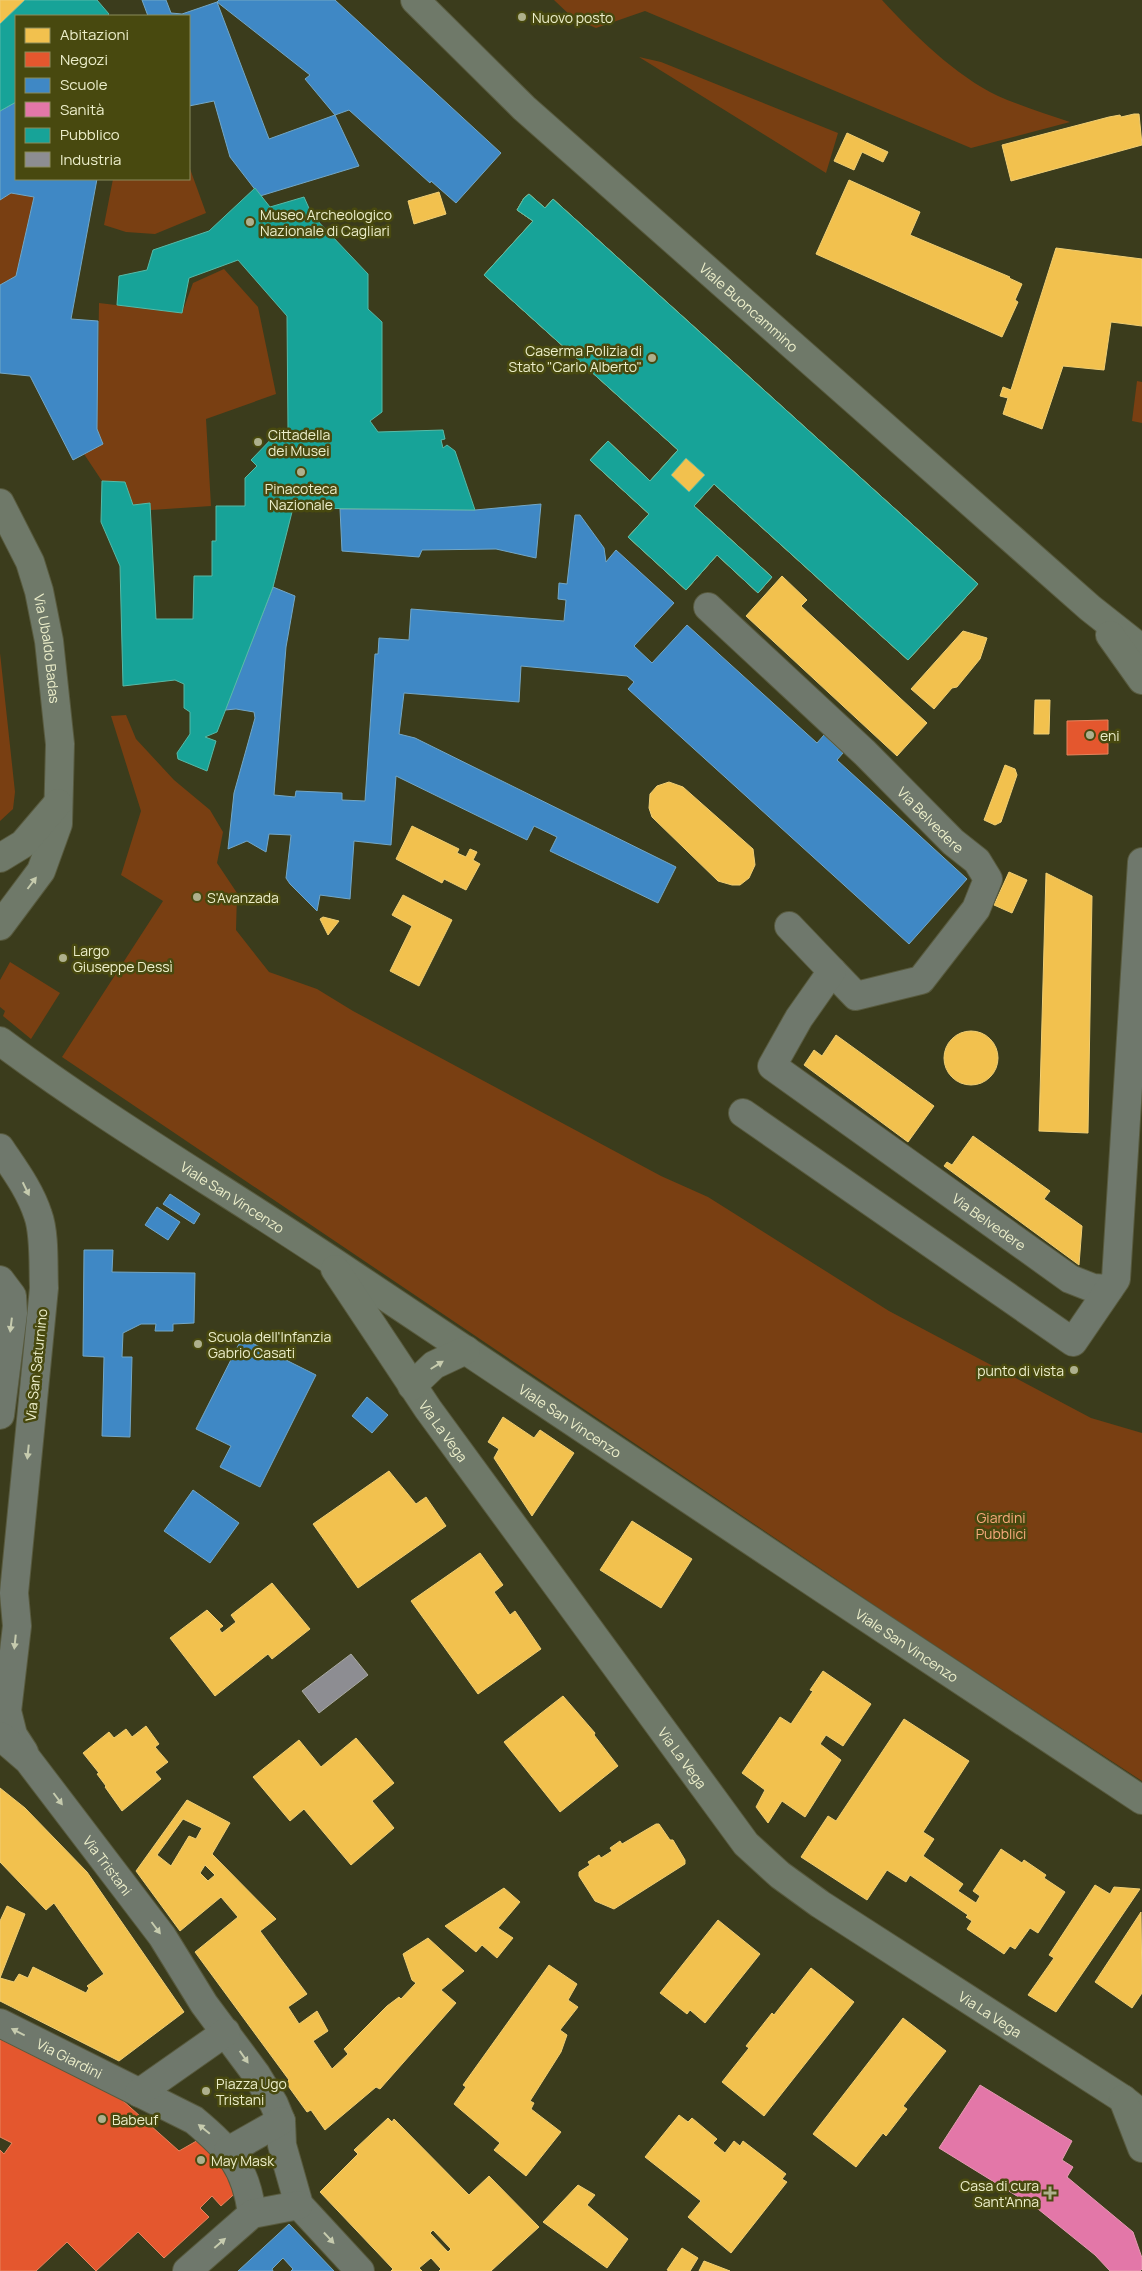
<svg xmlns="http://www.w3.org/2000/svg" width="1142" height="2271" font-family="Manrope,sans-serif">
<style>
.green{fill:#793f12}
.homes{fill:#f2c14e;stroke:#f0ce73;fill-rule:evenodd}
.shops{fill:#e4572e;stroke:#e6845d}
.schools{fill:#3f88c5;stroke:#73a7c6}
.health{fill:#e377a8;stroke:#e69bb2}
.public{fill:#17a398;stroke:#57baa7;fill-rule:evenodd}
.industry{fill:#8d8d92;stroke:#aaaaa3}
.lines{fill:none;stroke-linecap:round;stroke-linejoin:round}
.street-casing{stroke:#585a3e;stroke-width:30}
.secondary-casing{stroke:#585a3e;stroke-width:30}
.street{stroke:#6f786c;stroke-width:28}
.secondary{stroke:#6f7969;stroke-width:28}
.oneway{fill:#c6cbad}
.oneway2{fill:#c6cbae}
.poi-dot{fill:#aeb08d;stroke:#48490f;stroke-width:2}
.labels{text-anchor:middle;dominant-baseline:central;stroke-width:5;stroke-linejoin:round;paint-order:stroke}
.poi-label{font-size:14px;fill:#eceeca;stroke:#48490f;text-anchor:start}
.street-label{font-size:14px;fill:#eceeca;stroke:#48490f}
.park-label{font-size:14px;fill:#f9aa7d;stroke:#48490f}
</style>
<rect width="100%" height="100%" fill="#3b3c1c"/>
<path class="green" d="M554 0H882C913 34 956 76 998 96 1021 106 1046 114 1070 122L971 148 645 11 596 28 573 18Z
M639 57 661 62 838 133 826 173Z
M189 166 206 213 155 234 126 232 104 225 113 179H189Z
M11 193 34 197 16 276 0 285V200Z
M224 269 258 307 276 394 206 419 211 506 151 510 150 503 133 505 125 482 102 481 84 454 103 444 97 429 99 303 182 313 193 283Z
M1137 381 1142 382V423L1132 421Z
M0 653 15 792 13 809 0 821Z
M126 715 136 739 174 780 210 810 223 832 217 863 237 893 236 930 269 972 317 989 353 1011 661 1176 708 1197 889 1311 1091 1418 1142 1433V1781L898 1621 62 1057 163 901 121 875 141 811 111 716Z
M10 962 60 993 31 1039 3 1016 5 1011 0 1007V980Z"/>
<path class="homes" d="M0 0H25L0 24Z
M1134 114H1139L1142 145 1011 181 1002 145 1109 117 1120 115 1121 117Z
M847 133 888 152 883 162 862 152 854 170 834 161Z
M849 180 920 212 910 235 1010 277 1009 278 1022 284 1015 300 1018 302 1002 337 816 254Z
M439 192 446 214 414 224 408 201Z
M529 194 545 208 553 199 978 584 908 660 714 484 694 506 772 577 758 593 717 555 686 590 628 537 649 514 590 460 608 441 650 481 678 450 484 275 533 221 517 210 524 198Z
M1056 248 1142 259V326L1111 322 1104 370 1063 366 1042 429 1003 414 1008 398 1000 396 1003 387 1011 390Z
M782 576 807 600 801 606 927 723 897 756 746 616Z
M963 631 987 638 980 659 957 687 952 688 934 709 911 689Z
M1035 700H1050L1049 734H1034Z
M1005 765 1015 769 1017 775 1001 822 995 825 984 820Z
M669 782 683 787 753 849 755 865 749 878 740 885H732L718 881 652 817 649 808 650 794 657 786Z
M412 826 459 849 457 853 466 857 470 849 477 852 473 860 480 864 466 890 444 879 442 883 396 859Z
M1009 872 1027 880 1012 913 994 905Z
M1046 873 1092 896 1088 1133 1039 1131Z
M403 895 452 920 419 986 390 971 412 926 392 915Z
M323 917 339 921 328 935 320 919Z
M944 1058a27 27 0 1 1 54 0a27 27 0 1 1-54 0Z
M836 1035 934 1106 908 1142 804 1065 814 1050 822 1056Z
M973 1136 1050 1191 1044 1199 1082 1226 1079 1265 944 1166 947 1162 952 1165Z
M503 1417 534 1438 540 1430 574 1453 532 1516 494 1458 499 1449 488 1442Z
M389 1471 416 1504 426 1497 446 1526 358 1588 313 1524Z
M632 1521 692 1559 661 1608 600 1570Z
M480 1553 503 1585 494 1592 510 1615 515 1611 541 1649 478 1694 411 1601Z
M272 1583 310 1629 272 1659 268 1654 215 1696 170 1638 207 1610 223 1626 219 1629 222 1633 236 1622 231 1615Z
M823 1671 871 1704 843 1746 826 1735 820 1744 841 1760 805 1817 782 1801 768 1823 756 1807 765 1790 742 1773 780 1717 791 1724 813 1691 810 1690Z
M563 1696 595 1733 594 1735 618 1766 560 1812 504 1742Z
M904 1719 969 1761 923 1832 934 1839 923 1856 963 1884 958 1891 976 1903 980 1896 973 1891 1001 1849 1022 1863 1024 1860 1046 1875 1044 1878 1065 1892 1038 1933 1030 1928 1015 1949 1010 1946 1004 1954 967 1929 972 1921 966 1917 968 1915 910 1875 906 1882 887 1870 867 1900 801 1857 828 1816 836 1821Z
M146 1726 159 1744 155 1747 168 1762 155 1772 161 1779 122 1811 105 1787 106 1786 97 1774 99 1773 83 1753 109 1732 114 1738 126 1729 132 1737Z
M356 1738 394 1783 372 1801 394 1828 351 1865 304 1809 290 1821 253 1777 299 1740 321 1767Z
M0 1788 25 1808 87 1872 184 2012 119 2061 0 2001V1921L7 1906 25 1914 0 1978 14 1982 19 1974 28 1978 33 1967 86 1993 89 1988 87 1986 104 1974 54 1903 46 1910 0 1862Z
M187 1800 230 1823 212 1854 276 1919 260 1931 307 1994 288 2007 299 2024 317 2011 328 2031 313 2041 332 2069 348 2054 344 2049 387 2006 399 1997 401 1999 416 1983 412 1980 403 1954 428 1938 464 1971 441 1990 456 2003 380 2089 376 2087 325 2130 311 2110 307 2112 286 2083 289 2080 195 1952 238 1917 221 1897 180 1931 136 1871ZM183 1819 202 1828 196 1839 189 1836 171 1866 157 1855ZM205 1865 215 1875 208 1881 200 1873Z
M656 1824H659L670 1840H673L685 1860V1864L614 1909 595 1901 579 1876V1872L590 1865 588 1862 599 1855 601 1858 612 1851 610 1848 620 1841 622 1844Z
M1095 1885 1110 1894 1114 1887 1140 1889 1056 2012 1028 1995 1054 1958 1049 1955Z
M504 1888 520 1902 498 1928 513 1938 497 1958 482 1945 476 1952 445 1926Z
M1141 1912 1142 1993 1132 2008 1095 1982Z
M718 1920 760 1954 705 2023 690 2010 687 2014 660 1993Z
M549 1965 577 1984 568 2000 578 2007 560 2030 567 2035 561 2052 530 2101 534 2103 531 2109 561 2132 526 2176 494 2150 500 2143 454 2104 466 2087 463 2085Z
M811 1968 854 2002 764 2116 722 2082 749 2048 746 2046 772 2013 774 2015Z
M903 2018 946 2051 903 2106 907 2109 886 2136 883 2133 856 2167 813 2134Z
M679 2115 688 2122 692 2118 717 2139 713 2143 725 2153 734 2141 740 2146 743 2141 786 2174 782 2179 787 2182 731 2253 688 2217 701 2201 645 2157Z
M388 2118 392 2122 394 2119 469 2195 489 2176 539 2227 491 2271H439L441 2269 431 2258 419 2268 422 2271H391L393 2269 320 2192 358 2154 354 2150ZM433 2230 451 2249 448 2252 430 2233Z
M578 2185 595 2195 587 2205 628 2239 607 2268 543 2222Z
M682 2248 698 2258 690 2271H670L667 2270Z
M704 2261 730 2271H699Z"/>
<path class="shops" d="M1108 720V754L1067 755V721Z
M0 2036 121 2099 179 2151 200 2139 241 2188 221 2206 212 2196 200 2208 209 2217 164 2258 138 2232 96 2271 67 2242 36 2271H0V2150L4 2154 12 2143 0 2137Z"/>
<path class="schools" d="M142 0H166L171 13 182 14 217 2 269 139 335 115 359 166 260 196 230 157 214 101 189 106V16H148Z
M219 0H335L501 153 456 203 431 181 430 183 349 110 335 115 305 79 310 75 217 2Z
M16 102V179H97L71 319 98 321 97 429 103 444 73 460 30 376 0 373V285L16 276 34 197 11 193 0 200V111Z
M541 504 536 558 496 549 422 550 419 557 342 551 340 509 475 510Z
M575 515H580L604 548 606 562 616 550 674 603 634 646 652 663 687 625 817 743 824 735 843 753 837 760 967 879 909 944 628 689 634 682 627 676 521 666 519 702 404 693 399 734 415 738 676 867 658 903 550 851 557 837 534 826 527 840 396 776 391 845 354 841 350 899 320 895 317 911 290 884 286 878 291 835 269 834 266 852 247 841 228 849 234 793 255 718 254 712 236 709 225 710 273 587 295 596 286 647 274 795 295 797 296 791 342 793V800L365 801 375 654H378L379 638 409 640 411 609 564 621 566 600 558 599 559 583 567 584Z
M170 1194 200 1214 194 1224 163 1204Z
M157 1207 180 1222 168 1240 145 1225Z
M84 1250H113L112 1272 195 1273 194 1323 173 1324V1331H155L156 1324H141L123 1333 122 1357H132L130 1437 102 1436 104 1357 83 1356Z
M242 1338 316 1375 260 1487 220 1467 231 1446 196 1429Z
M367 1397 388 1415 372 1433 352 1416Z
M193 1490 239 1523 210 1563 164 1531Z
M289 2224 334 2271H291L293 2269 283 2258 272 2269 273 2271H238Z"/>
<path class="health" d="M980 2085 1072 2141 1062 2160 1073 2167 1067 2177 1133 2232 1142 2258V2269L1140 2271H1110L1095 2255 1038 2209 939 2148Z"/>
<path class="public" d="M25 0H97L109 14 107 16H16V102L0 111V24Z
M255 188 270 207 304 197 312 215 368 274V309L382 322V412L370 421 378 432 443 430 445 439 441 440 443 448 447 445 455 451 475 510 293 508 273 587 217 732 205 737 216 741 207 771 178 759 177 753 190 734V712L184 708V684L175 680 123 686 120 566 101 522 102 481 125 482 133 505 150 503 156 619H193L194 576H212V541H216V506H245V478L257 466 251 460 279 431 288 430 287 316 238 260 189 278 182 313 117 305 119 276 147 270 153 250 209 231Z
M529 194 545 208 553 199 978 584 908 660 714 484 694 506 772 577 758 593 717 555 686 590 628 537 649 514 590 460 608 441 650 481 678 450 484 275 533 221 517 210 524 198ZM686 458 705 475 689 492 671 475Z"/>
<path class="industry" d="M351 1654 368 1675 319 1713 302 1691Z"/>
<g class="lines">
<g class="street-casing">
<g id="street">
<path id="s1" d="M708 607 865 753 953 842 977 861 988 879 976 909 921 980 856 996 832 971"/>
<path id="s2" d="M789 926 832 971 799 1018 772 1066 1070 1279 1093 1288 1109 1289"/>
<path d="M743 1113 1073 1342 1116 1279 1142 862"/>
<path d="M0 1148C14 1169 30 1190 38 1215 45 1234 43 1266 44 1288L14 1593 17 1626 7 1711 13 1735 24 1752"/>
<path d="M0 1280 12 1296 13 1313 0 1415"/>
<path id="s3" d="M0 1736 28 1760 162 1936 204 2004 256 2074 274 2104 281 2121 282 2145 299 2205 360 2271"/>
<path id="s4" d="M0 2023 194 2120C229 2149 246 2167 252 2214"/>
<path d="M139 2093 226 2032"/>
<path d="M228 2151 281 2121"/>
<path d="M187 2271 252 2214 299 2205"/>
</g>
</g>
<g class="secondary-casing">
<g id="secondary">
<path id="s5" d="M415 0 524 108 1090 608 1142 649"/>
<path id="s6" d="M0 503 30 562 39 591 49 641 60 744 58 824 41 871 0 926"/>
<path d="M1110 635 1142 680"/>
<path d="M0 858 23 844 58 803"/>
<path id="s7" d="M0 1041C114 1126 238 1197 356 1277 618 1452 879 1627 1142 1800"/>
<path id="s8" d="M335 1269 428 1409 746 1844 780 1875 820 1904 1123 2099 1142 2114"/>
<path d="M412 1386 434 1365 466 1350"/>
<path d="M1123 2099 1142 2148"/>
</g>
</g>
<use href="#street" class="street"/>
<use href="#secondary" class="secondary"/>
</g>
<defs><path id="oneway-solid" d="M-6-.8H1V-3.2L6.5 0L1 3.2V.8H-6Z" transform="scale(1.25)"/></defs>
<g class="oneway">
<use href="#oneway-solid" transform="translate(32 883) rotate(-53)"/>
<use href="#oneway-solid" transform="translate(437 1365) rotate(-32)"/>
</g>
<g class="oneway2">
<use href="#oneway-solid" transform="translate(26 1189) rotate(64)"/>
<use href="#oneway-solid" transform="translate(11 1325) rotate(97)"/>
<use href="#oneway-solid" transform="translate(28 1452) rotate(96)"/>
<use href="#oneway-solid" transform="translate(15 1642) rotate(96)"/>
<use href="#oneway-solid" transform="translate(58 1799) rotate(53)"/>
<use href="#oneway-solid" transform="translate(156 1928) rotate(53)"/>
<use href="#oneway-solid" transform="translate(18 2032) rotate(-153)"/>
<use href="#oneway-solid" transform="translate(244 2057) rotate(55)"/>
<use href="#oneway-solid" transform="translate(204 2129) rotate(-141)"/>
<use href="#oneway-solid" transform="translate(329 2238) rotate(47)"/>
<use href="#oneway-solid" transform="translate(220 2243) rotate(-41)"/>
</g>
<g class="poi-dot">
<circle cx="522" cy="17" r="5"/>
<circle cx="250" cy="222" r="5"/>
<circle cx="652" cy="358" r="5"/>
<circle cx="258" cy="442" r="5"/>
<circle cx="301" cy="472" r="5"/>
<circle cx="1090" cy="735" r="5"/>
<circle cx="197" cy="897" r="5"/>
<circle cx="63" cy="958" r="5"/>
<circle cx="198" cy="1344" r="5"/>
<circle cx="1074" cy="1370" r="5"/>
<circle cx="206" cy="2091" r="5"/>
<circle cx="102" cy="2119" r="5"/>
<circle cx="201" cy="2160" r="5"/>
<path d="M1047.5 2185.5h5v5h5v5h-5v5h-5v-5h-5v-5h5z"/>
</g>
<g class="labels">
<g class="poi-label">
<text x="532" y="17">Nuovo posto</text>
<text x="260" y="214">Museo Archeologico<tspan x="260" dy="16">Nazionale di Cagliari</tspan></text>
<text x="642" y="350" text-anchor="end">Caserma Polizia di<tspan x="642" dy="16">Stato "Carlo Alberto"</tspan></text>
<text x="268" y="434">Cittadella<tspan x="268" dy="16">dei Musei</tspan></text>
<text x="301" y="488" text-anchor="middle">Pinacoteca<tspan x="301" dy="16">Nazionale</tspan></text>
<text x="1100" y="735">eni</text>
<text x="207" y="897">S'Avanzada</text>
<text x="73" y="950">Largo<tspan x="73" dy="16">Giuseppe Dessì</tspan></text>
<text x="208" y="1336">Scuola dell'Infanzia<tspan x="208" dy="16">Gabrio Casati</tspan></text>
<text x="1064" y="1370" text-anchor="end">punto di vista</text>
<text x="216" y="2083">Piazza Ugo<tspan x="216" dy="16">Tristani</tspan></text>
<text x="112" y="2119">Babeuf</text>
<text x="211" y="2160">May Mask</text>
<text x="1039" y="2185" text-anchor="end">Casa di cura<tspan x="1039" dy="16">Sant'Anna</tspan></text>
</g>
<g class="street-label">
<text stroke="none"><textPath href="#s5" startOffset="454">Viale Buoncammino</textPath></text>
<text stroke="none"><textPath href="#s6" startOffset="155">Via Ubaldo Badas</textPath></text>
<text stroke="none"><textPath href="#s1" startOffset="308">Via Belvedere</textPath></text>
<text stroke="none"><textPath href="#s7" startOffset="280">Viale San Vincenzo</textPath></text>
<text stroke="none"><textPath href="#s2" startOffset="442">Via Belvedere</textPath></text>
<text transform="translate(36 1365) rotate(-84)">Via San Saturnino</text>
<text stroke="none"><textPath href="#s7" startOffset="685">Viale San Vincenzo</textPath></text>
<text stroke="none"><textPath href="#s8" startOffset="195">Via La Vega</textPath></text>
<text stroke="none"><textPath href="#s7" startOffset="1090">Viale San Vincenzo</textPath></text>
<text stroke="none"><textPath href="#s8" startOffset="600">Via La Vega</textPath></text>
<text stroke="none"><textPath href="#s3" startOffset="169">Via Tristani</textPath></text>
<text stroke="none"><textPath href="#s8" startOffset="1005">Via La Vega</textPath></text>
<text stroke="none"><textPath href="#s4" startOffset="78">Via Giardini</textPath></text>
</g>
<g class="park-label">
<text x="1001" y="1517">Giardini<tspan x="1001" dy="16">Pubblici</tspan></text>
</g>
</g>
<rect x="15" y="15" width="175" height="165" fill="#48490f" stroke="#8a8b5a"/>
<rect x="25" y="28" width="25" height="15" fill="#f2c14e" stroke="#8a8b5a"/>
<text x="60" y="40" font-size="15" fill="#eceeca">Abitazioni</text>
<rect x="25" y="52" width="25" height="15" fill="#e4572e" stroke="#8a8b5a"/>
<text x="60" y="65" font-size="15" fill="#eceeca">Negozi</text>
<rect x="25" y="78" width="25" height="15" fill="#3f88c5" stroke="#8a8b5a"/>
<text x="60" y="90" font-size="15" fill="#eceeca">Scuole</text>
<rect x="25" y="102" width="25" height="15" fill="#e377a8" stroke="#8a8b5a"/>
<text x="60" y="115" font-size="15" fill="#eceeca">Sanità</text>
<rect x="25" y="128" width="25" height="15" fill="#17a398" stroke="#8a8b5a"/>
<text x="60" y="140" font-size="15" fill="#eceeca">Pubblico</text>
<rect x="25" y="152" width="25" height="15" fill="#8d8d92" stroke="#8a8b5a"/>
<text x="60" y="165" font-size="15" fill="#eceeca">Industria</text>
</svg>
